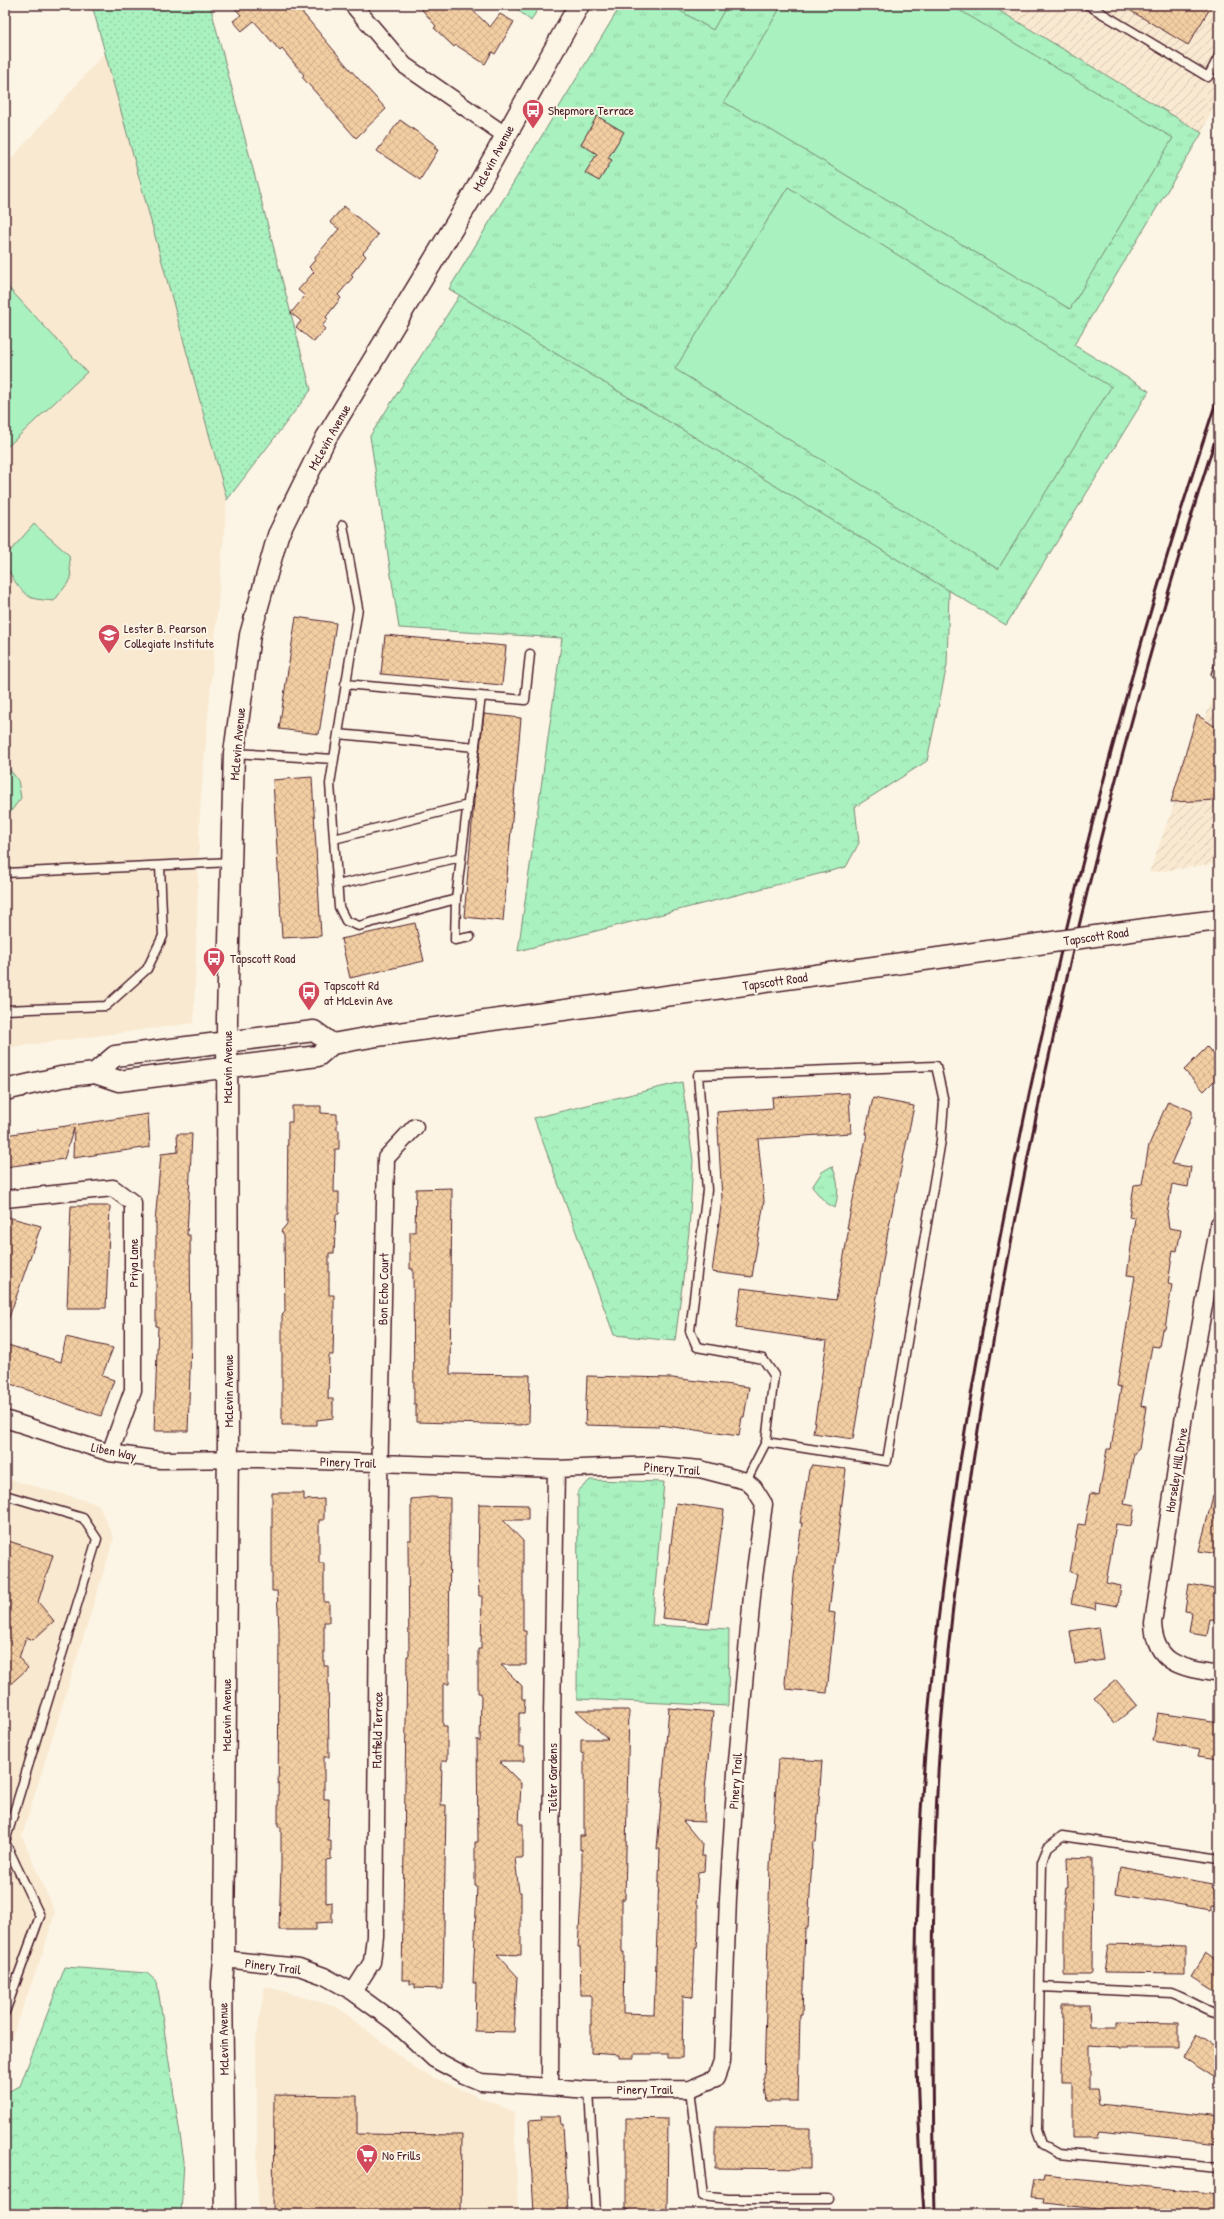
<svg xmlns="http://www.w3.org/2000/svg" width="1224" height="2219" font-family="'Patrick Hand',sans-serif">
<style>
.built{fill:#f9e9d1}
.industrial{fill:url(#industrial-furrows)}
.grass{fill:url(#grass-dots);stroke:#7a8875}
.forest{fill:url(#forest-crowns);stroke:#7a8875}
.park{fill:url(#park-tufts);stroke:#7a8875}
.garden{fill:#a9f1bf;stroke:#7a8875}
.building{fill:url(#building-cross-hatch);stroke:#4a1f2b}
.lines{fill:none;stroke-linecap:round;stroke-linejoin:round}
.service-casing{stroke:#4a1f2b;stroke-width:11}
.minor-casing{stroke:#4a1f2b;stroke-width:19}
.tertiary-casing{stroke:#4a1f2b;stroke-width:23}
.service{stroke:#fcf5e5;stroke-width:8}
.minor{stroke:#fcf5e5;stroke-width:16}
.tertiary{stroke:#fcf5e5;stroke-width:20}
.rail{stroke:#4a1f2b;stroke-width:3}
.tertiary-bridge-casing{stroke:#4a1f2b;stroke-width:23;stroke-linecap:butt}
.tertiary-bridge{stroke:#fcf5e5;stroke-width:20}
.labels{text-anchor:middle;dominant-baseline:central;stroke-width:4;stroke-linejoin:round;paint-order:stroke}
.poi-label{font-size:13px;fill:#4a1f2b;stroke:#fcf5e5;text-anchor:start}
.street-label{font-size:13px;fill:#4a1f2b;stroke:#fcf5e5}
</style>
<defs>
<pattern id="industrial-furrows" width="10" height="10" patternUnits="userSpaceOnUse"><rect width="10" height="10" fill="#f9e9d1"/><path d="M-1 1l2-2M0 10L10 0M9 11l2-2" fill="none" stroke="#d7c7b4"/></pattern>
<pattern id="grass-dots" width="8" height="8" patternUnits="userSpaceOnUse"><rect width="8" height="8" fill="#a9f1bf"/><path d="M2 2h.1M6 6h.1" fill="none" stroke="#93cea4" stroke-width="1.8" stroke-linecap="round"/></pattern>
<pattern id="forest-crowns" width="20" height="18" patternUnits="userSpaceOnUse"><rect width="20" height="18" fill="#a9f1bf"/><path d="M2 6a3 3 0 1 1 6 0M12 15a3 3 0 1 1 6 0" fill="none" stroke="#93cea4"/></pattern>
<pattern id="park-tufts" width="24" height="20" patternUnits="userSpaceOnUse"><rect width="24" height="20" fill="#a9f1bf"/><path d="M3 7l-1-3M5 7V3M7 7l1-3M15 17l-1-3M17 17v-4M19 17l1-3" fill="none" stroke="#93cea4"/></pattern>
<pattern id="building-cross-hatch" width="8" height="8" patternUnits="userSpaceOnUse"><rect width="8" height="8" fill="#f3cea3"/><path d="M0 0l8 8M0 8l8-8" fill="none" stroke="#d2b08c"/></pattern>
</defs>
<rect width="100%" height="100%" fill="#fcf5e5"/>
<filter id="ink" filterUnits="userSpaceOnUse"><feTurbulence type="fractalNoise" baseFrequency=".025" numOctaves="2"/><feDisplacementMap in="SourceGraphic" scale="8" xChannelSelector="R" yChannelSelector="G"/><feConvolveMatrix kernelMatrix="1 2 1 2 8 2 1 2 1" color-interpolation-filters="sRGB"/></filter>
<g filter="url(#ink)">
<path class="built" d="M105 52 227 500 200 810 194 1023 5 1048V166Z
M5 1478 98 1504 114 1538 22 1836 55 1913 44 1949 5 2056Z
M265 1986 337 2007 419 2071 514 2112 518 2214H258L256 2036Z"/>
<path class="industrial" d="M990 5H1219V95L1202 133Z
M1219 680V863L1149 873Z"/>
<path class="grass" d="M92 5H210L311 390 227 500Z"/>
<path class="forest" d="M468 282 922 547 949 592 947 665 927 761 855 807 859 843 846 867 518 951 562 638 399 628 370 436Z
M682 1082 693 1160 689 1232 675 1341 614 1335 534 1118Z
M65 1967 147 1973 157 1982 184 2161 181 2214H5V2093L20 2086Z"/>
<path class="park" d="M512 5H540L531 21Z
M621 5H990L1202 133 1074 345 1149 391 1006 625 449 289Z
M832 1166C839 1181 839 1193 835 1208L825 1202 812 1187 822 1172Z
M590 1480 664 1482 652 1625 729 1629 728 1706 577 1699 578 1491Z"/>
<path class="garden" d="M670 5H727L713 30Z
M782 5H951L1173 138 1070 309 724 102Z
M788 187 1111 387 998 569 675 369Z
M5 284 87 372 5 449Z
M34 524 69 555 71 579 54 601C47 600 38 600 32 598 20 593 5 569 5 557Z
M5 764 18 780 21 798 5 819Z"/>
<path class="building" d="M232 5H296L347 66 386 109 356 138 302 77 304 75 282 49 280 51 254 21 242 31 233 21 241 15Z
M418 5H467L490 27 500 14 514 22 495 54 492 52 485 64 456 45 454 47 434 28 436 26Z
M1121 5H1212L1188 45Z
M597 116 624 132 608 158 612 160 599 181 585 173 597 154 581 144Z
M400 120 436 145 434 148 438 150 420 180 377 151Z
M344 206 378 235 363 253 366 256 351 275 353 277 338 295 341 298 326 317 328 319 322 326 325 329 314 342 296 327 301 321 291 313 305 296 298 290 314 272 309 267 315 260V257L339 229 330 222Z
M296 617 336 623 319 734 279 729Z
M385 635 506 646 502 685 381 674Z
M484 714 521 718 503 921 464 917 475 789Z
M1197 715 1219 729V800L1171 802Z
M312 777 321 936 282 938 273 780Z
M415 923 424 961 350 978 341 939Z
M1207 1047 1219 1060V1076L1204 1091 1184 1070Z
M849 1093 851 1133 758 1139 764 1201 752 1277 712 1272 722 1199 717 1112 773 1108 772 1097Z
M873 1098 914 1106 888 1231 853 1439 813 1433 827 1341 736 1328 741 1288 836 1300 849 1228H847L867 1134H865Z
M1168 1101 1192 1111V1116L1171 1164 1191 1167 1188 1187 1172 1184 1167 1214 1169 1228 1181 1230 1177 1251 1173 1250 1168 1284 1172 1285 1165 1329H1162L1159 1347 1152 1346 1141 1406 1146 1407 1139 1449 1134 1453 1124 1504 1135 1506 1131 1526 1116 1524 1106 1583 1121 1586 1118 1606 1095 1602 1096 1609 1071 1604 1077 1574 1070 1572 1078 1524 1085 1525 1091 1493 1099 1495 1107 1449H1111L1121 1387 1117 1386 1135 1276 1127 1275 1135 1218 1129 1217 1134 1185 1142 1184 1149 1145Z
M292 1106H321V1113L337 1114V1130H339V1149H335L334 1192H339V1214H336L334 1253H329V1295H334V1315L333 1355H329L328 1399H333V1418L317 1420V1425H282V1315L285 1312 284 1235 281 1231 287 1224 288 1122H292Z
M148 1114 150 1147 73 1158 74 1128 64 1159 5 1167V1135Z
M177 1134H192L187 1235H190L191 1342 188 1431H154L158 1326H156V1223H155L161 1154 178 1152Z
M452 1188 450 1374 530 1375 529 1423 521 1425 416 1422V1404H414L413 1269H410V1232H415L416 1189Z
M71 1206H110L106 1308H67Z
M8 1217 41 1226 7 1323H5V1226Z
M66 1337 113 1348 102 1376 114 1380 101 1416 5 1382V1344L61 1362Z
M587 1376 672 1378 749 1387 744 1417H742L739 1436 659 1425V1427L585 1425Z
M812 1465 846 1469 829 1612 835 1613 827 1693 786 1689 785 1683 794 1576 802 1523H800L809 1470Z
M272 1493H304V1500L324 1499V1520H319V1563H324V1602H329V1622H324V1666H328L329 1757H324V1799H329L328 1840H331V1859L326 1860V1903L332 1902V1922L316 1923V1930H279L281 1867V1827H278L279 1629 277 1591H272Z
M1213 1496 1219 1497V1554L1199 1551Z
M431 1497 450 1498 449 1684H443V1726H447V1761H442L441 1805H446L443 1989 415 1988V1984H410V1980H402L407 1656H409L408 1540H411V1499Z
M676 1503 724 1510 709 1623 662 1618Z
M479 1504 528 1505V1520H503L523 1541V1631H526V1665H501L522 1686V1699H525L524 1713H519V1747H524V1761H499L521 1783 519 1824H523V1858H515L519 1892H521V1955L497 1954 517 1976 514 2032 475 2031 476 1983H473L477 1886H475V1842H478L477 1739 480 1742 481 1693H478V1649H481L482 1596H479L478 1574Z
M5 1540 53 1555 38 1602 54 1621 33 1640 26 1637 19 1658 28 1668 5 1689Z
M1189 1584 1219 1590V1620L1210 1619 1207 1636 1189 1633 1192 1612 1185 1611Z
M1098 1627 1103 1660 1075 1664 1070 1631Z
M1116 1680 1137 1705 1115 1723 1094 1698Z
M669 1708 713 1712 705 1789 704 1822 683 1821 702 1844 701 1856H705L704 1871 698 1872 696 1904H698V1933L697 1948H695L693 1997 683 1996 682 2058H667V2054H634V2058H619V2055L591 2053V1995H581L580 1947H578L582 1883V1849L580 1850V1836H584V1754L581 1753V1739H608L576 1710H629L625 1899H622V1952H624L623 2013 654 2014 660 1849H657Z
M1158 1713 1219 1722V1759L1198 1756 1200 1749 1153 1741Z
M781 1758 822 1761 816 1842H813L808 1928H805L802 2015H800L798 2101H767L764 2079 770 1866 778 1760Z
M1067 1857 1093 1858 1092 1972 1090 1975H1064V1903L1066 1888H1068Z
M1120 1867 1213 1884 1212 1888 1219 1889V1906L1211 1905V1910L1116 1894Z
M1108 1945 1185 1947V1973L1104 1972Z
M1206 1953 1219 1962V1992L1192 1975Z
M1063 2005H1089L1090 2026H1117V2021L1178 2022V2048H1119V2047L1089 2045V2089H1098L1100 2104 1219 2117V2144L1099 2131 1097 2138H1072V2082H1062Z
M1196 2035 1219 2049V2079L1183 2056Z
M274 2095 357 2096V2134L462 2135 461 2214H273Z
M541 2116H560L561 2125 563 2124 568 2214H534L529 2121 542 2120Z
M626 2118 668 2119 667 2210H663V2214H630V2210L626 2209Z
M715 2127 810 2128V2169L715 2168Z
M1045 2176 1219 2194V2214H1146L1042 2203 1043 2199 1033 2198 1036 2181 1044 2182Z"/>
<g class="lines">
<g class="service-casing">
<path id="service" d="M1088 5 1208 77 1219 56
M343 525 358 608 330 784 339 907 346 921 359 926 456 899
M1219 666 1216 674 1219 678
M345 684 525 700 530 654
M338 734 475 747
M234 753 334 759
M334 839 468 805
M5 873 231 862
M337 885 461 857
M470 937 455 940 456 899 481 696
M5 1010 106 1006 147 969 163 936 160 866
M746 1481 766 1442 774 1375 763 1359 697 1347 690 1331 707 1190 698 1075 936 1066 944 1102 941 1140 887 1461 766 1442
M5 1495 83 1518 97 1539 5 1842 40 1916 5 2012
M1219 1859 1062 1836 1048 1847 1042 1862 1037 2130 1042 2144 1058 2153 1219 2168
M1040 1987 1171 1993C1188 1999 1202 2009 1219 2015
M690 2089 703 2196 728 2199H828
M589 2090 596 2214"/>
</g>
<g class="minor-casing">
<path id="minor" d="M353 5 404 65 505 135
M5 1199 113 1188 133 1203V1390L110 1453
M1219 1224 1185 1409 1153 1623C1155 1666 1184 1668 1219 1674
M5 1419 110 1453 161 1460 258 1459 556 1469 656 1465 700 1469 746 1481 754 1488 764 1504 753 1585 736 1772 728 1898 722 2061 716 2078 690 2089 589 2090 481 2082 464 2075 434 2059 394 2022 353 1992 324 1976 299 1967 224 1959
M353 1992 372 1962 375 1936 379 1485 386 1158 415 1127
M550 2087 552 1719 556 1469"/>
</g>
<g class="tertiary-casing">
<path id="tertiary" d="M1152 928 1219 920
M95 1073 115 1056 314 1031 332 1044
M5 1090 61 1077 95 1073 119 1081 318 1056 332 1044 377 1036 960 955
M225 2214 222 1983 224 1959 228 1434 227 1018 234 753 250 635 278 535 326 438 470 200 579 5"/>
</g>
<use href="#service" class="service"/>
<use href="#minor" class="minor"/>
<use href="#tertiary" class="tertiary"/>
<path class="rail" d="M924 2214C916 2093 913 1972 919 1851 929 1624 967 1399 1012 1177 1065 912 1133 650 1219 393
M935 2214C933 2132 933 2050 933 1967 934 1876 935 1785 944 1694 957 1548 981 1404 1008 1260 1060 978 1131 701 1219 428"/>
<g class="tertiary-bridge-casing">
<path id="tertiary-bridge" d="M960 955 1152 928"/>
</g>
<use href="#tertiary-bridge" class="tertiary-bridge"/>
</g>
</g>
<defs>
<g id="bus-pin" transform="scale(1.15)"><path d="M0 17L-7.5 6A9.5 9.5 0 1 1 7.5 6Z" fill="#d1495b" stroke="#fcf5e5"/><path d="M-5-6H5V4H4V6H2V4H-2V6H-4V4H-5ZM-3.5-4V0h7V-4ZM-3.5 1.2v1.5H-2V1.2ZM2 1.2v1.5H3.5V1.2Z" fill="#fff"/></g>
<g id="school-pin" transform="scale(1.15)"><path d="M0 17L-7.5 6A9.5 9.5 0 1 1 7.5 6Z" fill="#d1495b" stroke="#fcf5e5"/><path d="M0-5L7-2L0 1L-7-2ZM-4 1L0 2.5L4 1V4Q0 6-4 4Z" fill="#fff"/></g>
<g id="supermarket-pin" transform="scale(1.15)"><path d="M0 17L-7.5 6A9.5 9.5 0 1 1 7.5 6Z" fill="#d1495b" stroke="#fcf5e5"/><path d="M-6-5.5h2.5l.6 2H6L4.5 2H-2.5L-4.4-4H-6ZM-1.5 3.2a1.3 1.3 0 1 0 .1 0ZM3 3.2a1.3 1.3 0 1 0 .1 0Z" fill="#fff"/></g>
</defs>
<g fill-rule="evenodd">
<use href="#bus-pin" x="533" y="110"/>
<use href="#school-pin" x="109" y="635"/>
<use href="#bus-pin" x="214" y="958"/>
<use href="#bus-pin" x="309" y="992"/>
<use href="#supermarket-pin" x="367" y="2155"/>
</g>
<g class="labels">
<g class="poi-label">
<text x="548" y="110">Shepmore Terrace</text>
<text x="124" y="628">Lester B. Pearson<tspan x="124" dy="15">Collegiate Institute</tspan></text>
<text x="230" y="958">Tapscott Road</text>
<text x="324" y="985">Tapscott Rd<tspan x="324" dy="15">at McLevin Ave</tspan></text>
<text x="382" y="2155">No Frills</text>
</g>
<g class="street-label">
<text transform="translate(493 158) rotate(-62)">McLevin Avenue</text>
<text transform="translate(329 437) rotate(-61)">McLevin Avenue</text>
<text transform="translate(237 744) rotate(-85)">McLevin Avenue</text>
<text transform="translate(1096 936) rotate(-8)">Tapscott Road</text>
<text transform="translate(775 981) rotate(-8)">Tapscott Road</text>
<text transform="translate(227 1067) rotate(-90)">McLevin Avenue</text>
<text transform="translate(133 1263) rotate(-90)">Priya Lane</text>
<text transform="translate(383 1289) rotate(-89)">Bon Echo Court</text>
<text transform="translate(228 1391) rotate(-90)">McLevin Avenue</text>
<text transform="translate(114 1451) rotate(12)">Liben Way</text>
<text transform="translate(348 1462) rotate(2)">Pinery Trail</text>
<text transform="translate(672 1468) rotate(4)">Pinery Trail</text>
<text transform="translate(1176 1470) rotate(-81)">Horseley Hill Drive</text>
<text transform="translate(226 1715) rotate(-90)">McLevin Avenue</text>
<text transform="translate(377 1730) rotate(-89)">Flatfield Terrace</text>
<text transform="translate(552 1778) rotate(-90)">Telfer Gardens</text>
<text transform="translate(735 1781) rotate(-86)">Pinery Trail</text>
<text transform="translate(273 1966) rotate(7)">Pinery Trail</text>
<text transform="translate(223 2039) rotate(-91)">McLevin Avenue</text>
<text x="645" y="2089">Pinery Trail</text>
</g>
</g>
<rect width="1224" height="2219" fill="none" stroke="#fcf5e5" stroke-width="20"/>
<rect x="10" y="10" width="1204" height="2199" fill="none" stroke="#4a1f2b" stroke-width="1.5" filter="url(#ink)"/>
</svg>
